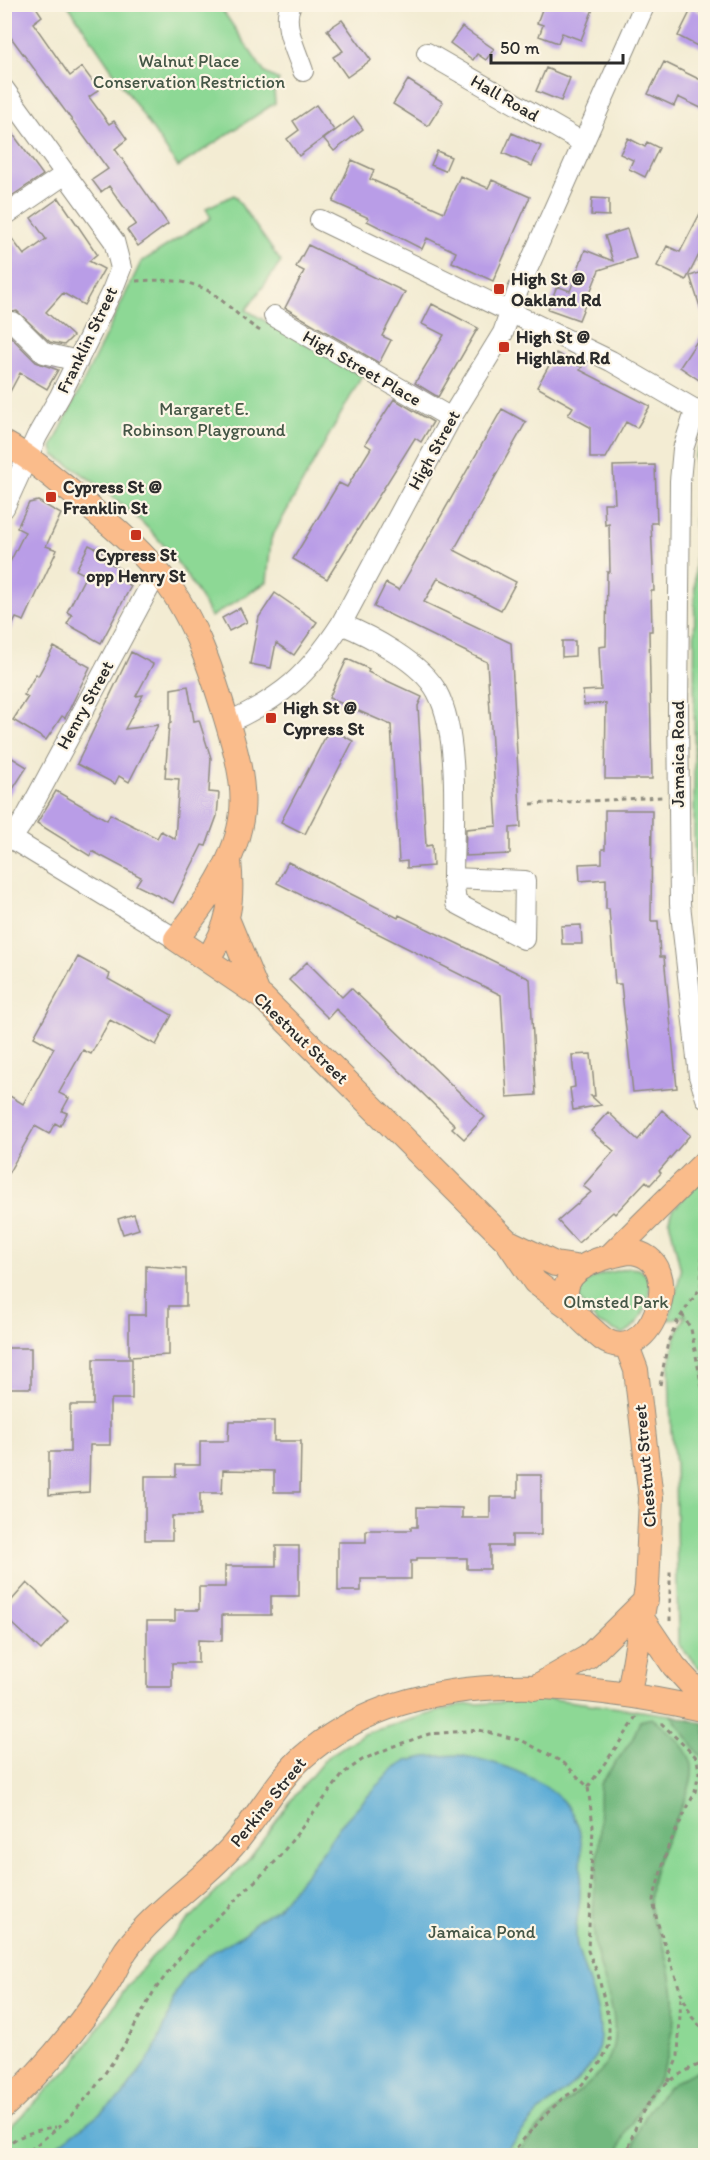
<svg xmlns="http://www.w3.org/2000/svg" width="710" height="2160" font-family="Itim,sans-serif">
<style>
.green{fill:#8dd895;stroke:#5c8260;stroke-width:1.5}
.forest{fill:#72b87e;stroke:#4e7254;stroke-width:1.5}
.water{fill:#5cacd6;stroke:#446c80;stroke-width:1.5}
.building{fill:#b99de7}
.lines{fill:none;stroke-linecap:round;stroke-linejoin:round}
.minor-casing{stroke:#8f8c7f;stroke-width:22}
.major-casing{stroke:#8f8c7f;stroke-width:26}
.path{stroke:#8f8c7f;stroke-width:3;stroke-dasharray:4.5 4.5;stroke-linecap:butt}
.minor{stroke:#fff;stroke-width:20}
.major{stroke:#fabc8b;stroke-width:24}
.poi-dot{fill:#c8321e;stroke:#fcf5e5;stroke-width:2}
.labels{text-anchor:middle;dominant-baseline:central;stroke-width:4.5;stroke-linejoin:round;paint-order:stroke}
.park-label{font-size:18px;fill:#445646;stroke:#fcf5e5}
.street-label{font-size:18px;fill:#2b2b2b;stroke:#fcf5e5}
.poi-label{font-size:18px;font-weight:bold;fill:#2b2b2b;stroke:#fcf5e5;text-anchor:start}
</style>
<rect width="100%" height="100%" fill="#fcf5e5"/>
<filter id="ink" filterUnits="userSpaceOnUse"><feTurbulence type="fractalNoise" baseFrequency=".0167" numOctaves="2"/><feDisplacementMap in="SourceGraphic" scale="12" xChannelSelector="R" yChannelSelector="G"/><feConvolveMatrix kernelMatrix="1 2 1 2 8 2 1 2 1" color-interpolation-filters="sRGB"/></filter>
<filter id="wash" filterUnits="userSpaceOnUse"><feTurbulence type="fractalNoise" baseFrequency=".008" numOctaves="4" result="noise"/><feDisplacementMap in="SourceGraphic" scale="24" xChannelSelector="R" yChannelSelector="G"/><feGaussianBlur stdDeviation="1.35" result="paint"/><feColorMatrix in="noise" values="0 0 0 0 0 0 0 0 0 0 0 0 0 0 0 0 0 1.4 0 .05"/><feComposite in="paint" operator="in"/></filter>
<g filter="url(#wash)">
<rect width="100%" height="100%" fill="#f3ecd3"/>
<path class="green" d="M68 5H219L265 73 279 80 274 91 275 103 178 167Z
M234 195 281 262 246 310 362 376 271 539 267 582 211 617C173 542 124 500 54 455L52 447 141 262 211 218 206 208Z
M705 443V982L696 898 694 837 695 457 698 449Z
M705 1175V1672L700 1669 678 1644 675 1464 671 1431 669 1367 676 1335 686 1315 669 1320 681 1271 669 1220 671 1212Z
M629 1268 639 1269 649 1277C652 1298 643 1324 623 1334L597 1323 578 1298C580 1274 611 1273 629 1268Z
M553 1699 671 1715 705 1724V2155L5 2156V2132L74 2063 127 1987 151 1958 250 1858 292 1799 327 1757 363 1734 460 1705Z"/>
<path class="forest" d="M671 1715 705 1724V1758L698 1753Z
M652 1718C667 1729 689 1747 692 1766 696 1794 655 1850 651 1886 650 1895 649 1910 652 1918 655 1927 661 1934 663 1943 675 1987 679 2009 668 2054 659 2092 627 2117 618 2155H516C528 2138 543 2122 559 2108 577 2092 600 2079 610 2056 624 2019 602 1984 596 1949 589 1909 598 1869 600 1830 600 1815 598 1799 600 1784L632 1740 640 1721Z
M705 2067V2155H634C632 2131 655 2097 675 2082 684 2076 696 2072 705 2067Z"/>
<path class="water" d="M458 1755C503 1762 576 1786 581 1840 583 1857 580 1877 580 1895 580 1910 573 1929 577 1945 584 1979 610 2020 596 2055 586 2079 557 2095 539 2113 526 2126 515 2140 503 2154L45 2155 122 2096 152 2054 166 2023 175 1994 187 1974 211 1953 247 1932 256 1921 277 1909 318 1858 339 1827 392 1770 407 1761 425 1757Z"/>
<g id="blocks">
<path class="building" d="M10 4H34L42 16 33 23 70 76 82 67 99 90 89 97 109 124 114 121 127 139 115 149 168 224 138 246 127 230 136 224 109 186 101 192 92 180 108 169 4 28V9Z
M544 4H581L593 9 581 40 562 33 558 43 539 36 543 25 537 23Z
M692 8 705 15V50L678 36Z
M342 20 371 60 347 77 333 57 343 51 327 30Z
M462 27 494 49 486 60 477 54 473 60 450 43Z
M664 62 705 82V110L678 97 674 106 648 94Z
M546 68 570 78 561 101 536 91Z
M408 80 443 102 428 126 393 104Z
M316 105 334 130 299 156 287 139 299 130 293 121Z
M354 117 363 129 334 151 324 139Z
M4 122 43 175 4 201Z
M512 133 541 146 532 166 503 153Z
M628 138 645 147 647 142 659 148 645 177 629 169 633 160 620 154Z
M437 151 451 157 445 171 431 165Z
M352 160 374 170 370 179 444 212 460 176 488 188 492 180 530 197 493 281 452 262 456 252 427 238 422 249 367 221 369 218 333 202Z
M59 198 97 254 89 261 104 269 84 305 63 293 46 312 73 336 64 345 50 342 17 311 4 314V228L24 255 46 239 31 218Z
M592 198 609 199V216L591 215Z
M705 204V243L686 280 657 266 667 246 680 252Z
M627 229 636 258 599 270 579 320 548 309 557 286 570 291 585 250 613 261 605 236Z
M308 245 405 292 382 336 391 340 379 363 285 308 304 271 296 267Z
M705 271V315L703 316 690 276Z
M432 304 478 328 438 397 415 383 444 335 422 324Z
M705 329V384L680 367Z
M4 330 36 362 58 370 47 389 20 373 4 403Z
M556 353 582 367 580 370 650 406 637 428 626 422 606 458H590V427L568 415 573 407 537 387Z
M394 399 433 422 421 442 415 438 327 579 293 559 339 483 347 487 371 448 365 444Z
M502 409 526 422 454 550 516 582 501 610 438 578 424 602 511 643 521 827 510 828V854L465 856 466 829 497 826 487 662 374 607 386 583 399 590Z
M655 465 657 523H651L654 591H651L652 631H649L652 779H605L606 703 584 705 583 691 601 690 599 647 606 646 607 572H610L609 524 605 525 604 503H615L613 466Z
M38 501 61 514 46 546 57 550 24 621 16 618 4 643V574L25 532 17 528 29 503Z
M89 545 107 554 104 560 121 569 116 579 131 586 101 643 67 624 72 615 67 612 86 575 76 570Z
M275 593 317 622 294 655 276 643 271 668 250 664 259 617Z
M240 608 247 622 229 631 222 618Z
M562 641H575V656L562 657Z
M54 647 90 667 65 718 62 716 46 740 13 720 28 697 24 695 36 674 38 676Z
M131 652 153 664 136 696 143 695 125 729 158 725 129 782 119 776 115 784 77 764Z
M347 659 369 669 368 672 422 697 418 706 426 846 432 845 433 866 407 868V861L399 862 391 725 329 698Z
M188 686 194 721 199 720 211 758 209 792 219 793 217 816 206 846 202 845 173 903 136 885 141 877 92 851 90 856 37 823 56 791 107 820 110 814 157 838 161 831 175 839 179 779 165 778 169 724 171 723V689Z
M330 728 353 741 305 834 281 822Z
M4 753 27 767 4 803Z
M605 810H652L651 921H658L660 957H664L677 1088 633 1092 621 984H615L609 909H606V879L580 881 579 864 602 863V849H605Z
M288 862 398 918 399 915 530 979 536 1095 507 1097 501 995 277 883Z
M581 925 582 944H562L561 926Z
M78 957 110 974 108 979 172 1015 156 1045 110 1020 91 1054 83 1050 59 1093 69 1098 62 1111 67 1113 60 1126 55 1123 49 1134 35 1126 4 1181V1107L10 1096 23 1104 54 1048 34 1037Z
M307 962 342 997 351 988 485 1117 464 1139 452 1128 455 1125 336 1009 328 1018 289 980Z
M591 1054 595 1096H591L601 1105 573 1110 570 1088 575 1087 572 1055Z
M662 1110 690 1135 659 1171 661 1173 650 1185 646 1181 615 1214 613 1212 578 1243 558 1221 591 1192 583 1186 614 1151 591 1131 608 1112 638 1140Z
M134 1214 139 1229 123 1234 118 1219Z
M146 1266 186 1269V1306H169V1355L129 1357V1315H146Z
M4 1348H31V1388H4Z
M93 1359H132V1399H112L110 1402V1445H90L89 1492 49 1495V1452H70V1405H93Z
M229 1421H274V1441H301L300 1492H274V1471L223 1470 222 1493H200V1516H172V1540H145V1476H176V1465H200V1441H228Z
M518 1475H541V1535H512V1546H490V1569H467V1558H417V1561H411V1579H361V1591H338V1542H366V1530H411V1527H417V1507L462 1508V1518H490V1497H518Z
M276 1546H299V1596H271V1615H222V1641L198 1640V1663H172V1687H147V1621H175V1610H199V1587H225V1566H276Z
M27 1583 68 1620 41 1650 12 1623 4 1632V1609Z"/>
</g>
</g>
<g filter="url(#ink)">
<use href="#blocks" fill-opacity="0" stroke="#8f8c7f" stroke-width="1.5"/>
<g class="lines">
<g class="minor-casing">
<path id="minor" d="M291 4C281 24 297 52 303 71
M427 53 582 142
M4 89 114 241 121 268 112 291 60 396 37 436 4 508
M4 216 64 175
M320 220 611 361 706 416
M274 316 451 418
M13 322 44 353 78 361
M696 409 683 449 680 481 678 711 680 904 699 1076 706 1098
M341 624C371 636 422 663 437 692 461 736 453 827 453 878
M227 723C283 697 307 676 341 624L451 418 503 333 518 290 645 4
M4 834 176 939
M12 838 25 819 158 571
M453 878 525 881 524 939 456 903Z"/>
</g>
<g class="major-casing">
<path id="major" d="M4 443C28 456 49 474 70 491 100 516 132 541 157 571 192 611 211 668 226 718 235 748 245 781 242 812 237 860 206 903 176 939L263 998 507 1241 535 1282 572 1309
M228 921 258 994
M207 960C230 925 233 901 229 860
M509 1242 555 1264 582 1268
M629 1252C695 1255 647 1382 597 1334 586 1324 568 1310 566 1295 563 1265 608 1256 629 1252Z
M611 1255 706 1161
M627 1346 636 1370 651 1498 647 1587 629 1694
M643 1620 674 1666 706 1701
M534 1688 588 1657 646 1600
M4 2106C43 2071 75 2031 104 1989 113 1977 118 1962 126 1950 155 1910 197 1885 230 1849 255 1822 276 1781 303 1757 409 1663 578 1681 706 1710"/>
</g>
<path class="path" d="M136 281C165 279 197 279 220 299 235 311 247 324 264 333
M531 804 662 797
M682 1314 691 1329 706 1409
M660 1385 668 1342 678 1320 701 1287 702 1255 706 1246
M670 1621V1571
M661 1723 697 1758 699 1773 695 1792 668 1847 653 1900 657 1921 681 1993 692 2017 706 2033
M588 1787 638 1716
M668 2082 678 2056 681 1995
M4 2146C21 2135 37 2129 56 2127
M23 2156 68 2119 94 2089 123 2047 154 1991 176 1962 200 1934 276 1861 344 1773 362 1760 394 1746 429 1734 479 1730 523 1741 564 1763 588 1787 593 1826 588 1951 598 1974 609 2021V2046L600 2063 579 2088 563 2098 544 2116 509 2156
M627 2156C637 2108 660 2079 706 2062"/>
<use href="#minor" class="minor"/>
<use href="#major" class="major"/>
</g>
</g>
<g class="poi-dot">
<rect x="493" y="283" width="12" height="12" rx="3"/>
<rect x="498" y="341" width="12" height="12" rx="3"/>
<rect x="45" y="491" width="12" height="12" rx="3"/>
<rect x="130" y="529" width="12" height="12" rx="3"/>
<rect x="265" y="712" width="12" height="12" rx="3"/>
</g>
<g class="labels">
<g class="park-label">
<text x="189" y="61">Walnut Place<tspan x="189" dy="21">Conservation Restriction</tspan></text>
<text x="204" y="409">Margaret E.<tspan x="204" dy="21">Robinson Playground</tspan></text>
<text x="616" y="1302">Olmsted Park</text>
<text x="482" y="1932">Jamaica Pond</text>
</g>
<g class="street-label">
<text transform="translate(505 98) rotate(30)">Hall Road</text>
<text transform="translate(87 340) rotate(-64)">Franklin Street</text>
<text transform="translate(362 368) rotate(30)">High Street Place</text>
<text transform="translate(434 450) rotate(-61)">High Street</text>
<text transform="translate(85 705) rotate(-61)">Henry Street</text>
<text transform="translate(678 754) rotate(-90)">Jamaica Road</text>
<text transform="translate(301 1038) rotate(44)">Chestnut Street</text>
<text transform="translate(645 1466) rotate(-95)">Chestnut Street</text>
<text transform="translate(268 1802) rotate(-51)">Perkins Street</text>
</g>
<g class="poi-label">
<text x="511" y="279">High St @<tspan x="511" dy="21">Oakland Rd</tspan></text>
<text x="516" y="337">High St @<tspan x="516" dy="21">Highland Rd</tspan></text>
<text x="63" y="487">Cypress St @<tspan x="63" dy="21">Franklin St</tspan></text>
<text x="136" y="555" text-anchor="middle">Cypress St<tspan x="136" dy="21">opp Henry St</tspan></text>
<text x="283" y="708">High St @<tspan x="283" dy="21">Cypress St</tspan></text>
</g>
</g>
<rect width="710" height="2160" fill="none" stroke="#fcf5e5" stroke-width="24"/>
<path d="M491 54v9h132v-9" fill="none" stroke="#2b2b2b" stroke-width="3"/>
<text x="500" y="54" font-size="18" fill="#2b2b2b" stroke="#fcf5e5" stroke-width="4.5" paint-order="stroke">50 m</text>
</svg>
